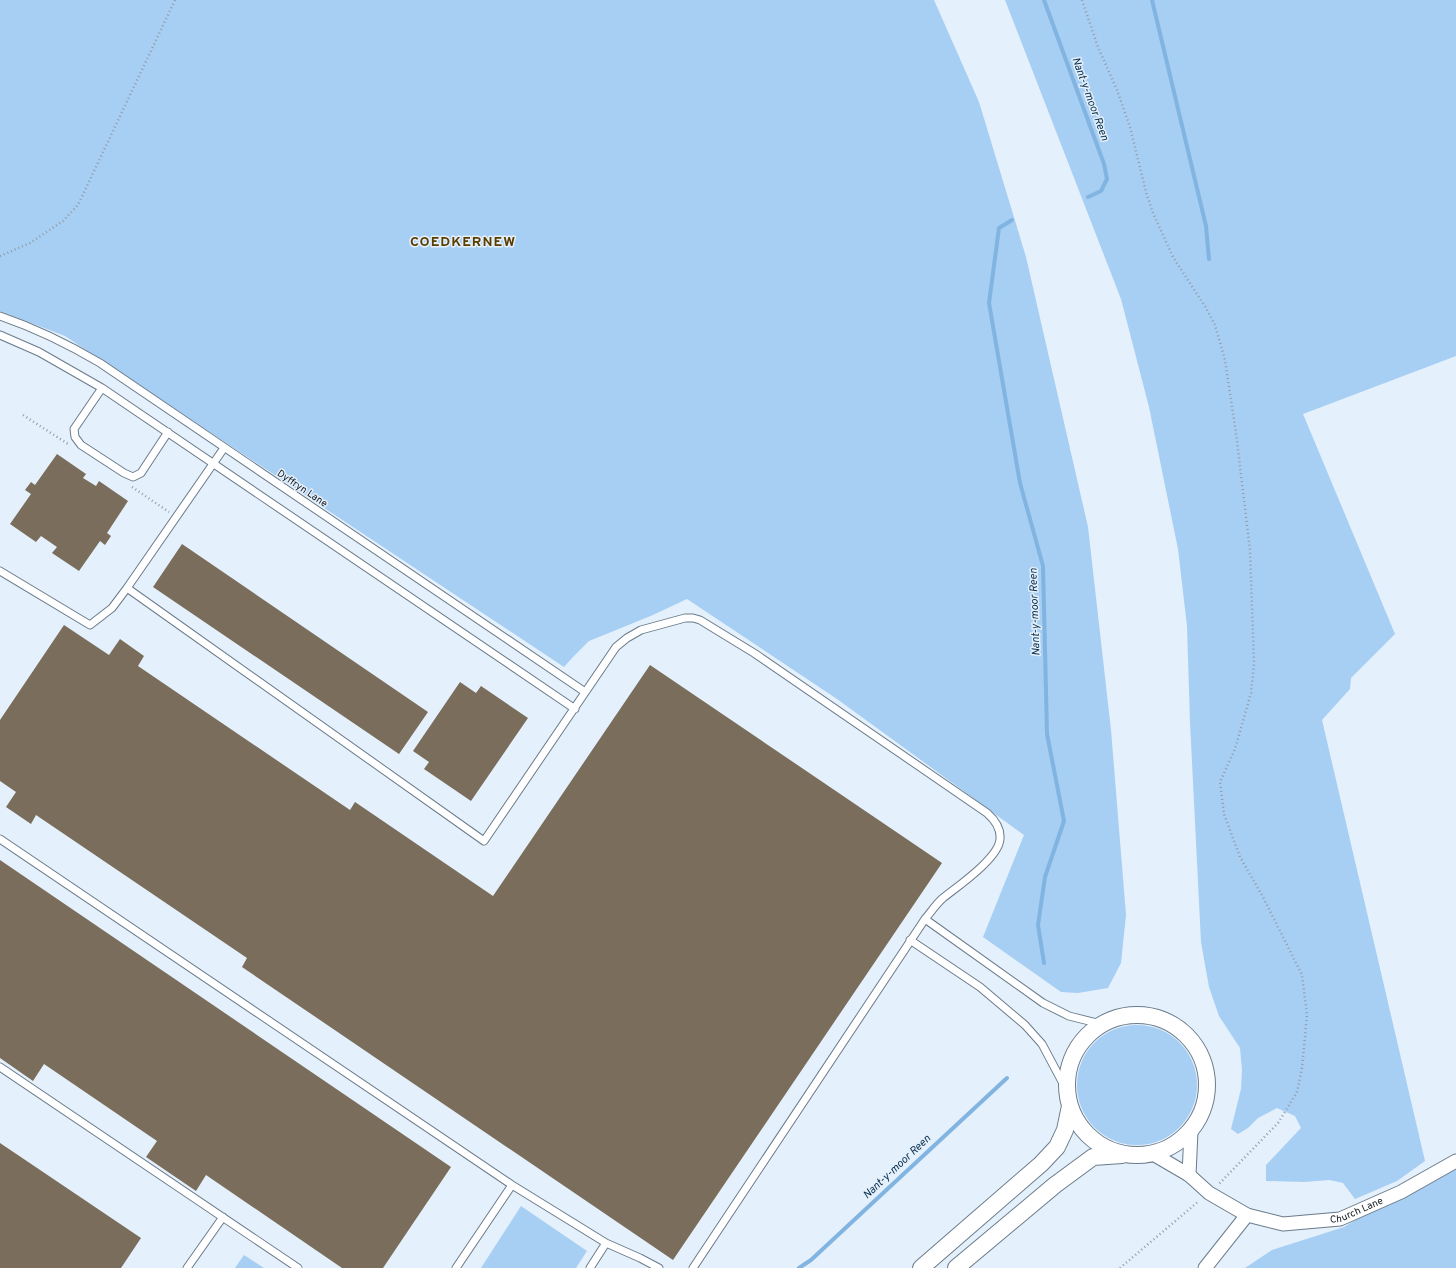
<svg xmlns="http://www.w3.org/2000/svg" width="1456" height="1268" font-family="Overpass,sans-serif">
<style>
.green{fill:#a7cef3}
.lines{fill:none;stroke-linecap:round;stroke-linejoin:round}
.stream{stroke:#82b4e1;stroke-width:4}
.building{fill:#7a6d5b}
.service-casing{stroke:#6a7b8b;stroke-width:9}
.minor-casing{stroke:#6a7b8b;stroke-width:15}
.tertiary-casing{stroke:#6a7b8b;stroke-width:18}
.path{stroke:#929ca5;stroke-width:2.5;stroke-dasharray:1 3;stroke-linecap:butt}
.service{stroke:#fff;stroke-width:7}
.minor{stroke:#fff;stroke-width:13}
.tertiary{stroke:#fff;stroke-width:16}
.labels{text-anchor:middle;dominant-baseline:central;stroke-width:3;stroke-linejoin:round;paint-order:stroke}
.street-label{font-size:10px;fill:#11181e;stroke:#e4f0fb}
.water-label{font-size:11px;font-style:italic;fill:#072e4c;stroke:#e4f0fb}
.district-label{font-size:14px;font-weight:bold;letter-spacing:1px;fill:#5a3e00;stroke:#e4f0fb}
</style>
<rect width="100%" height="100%" fill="#e4f0fb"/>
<path class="green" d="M0 0H934L979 102 1026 257 1088 527 1111 730 1126 915 1121 963 1108 988 1078 993 1061 992 983 937 1024 835 837 699 687 599 653 615 589 641 572 658 564 667 65 336 0 311Z
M1005 0H1456V356L1303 414 1395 634 1351 678 1350 689 1322 720 1425 1161 1397 1181 1355 1199 1343 1183 1329 1180 1304 1182 1266 1181V1165L1301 1128 1295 1116 1277 1108 1258 1118 1248 1128 1238 1134 1231 1129 1241 1089 1242 1070 1240 1048 1219 1016 1209 987 1201 942 1190 722 1187 626 1178 549 1149 407 1121 299Z
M1077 1085a60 60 0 1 1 120 0a60 60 0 1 1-120 0Z
M1456 1161V1268H1245L1272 1250 1344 1227 1401 1192Z
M521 1206 587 1251 576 1268H481Z
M244 1255 264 1268H235Z"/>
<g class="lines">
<path class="stream" d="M1044 0 1104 164 1107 179 1101 191 1088 197
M1152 0 1206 226 1209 259
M1012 220 999 228 989 303 1020 483 1043 566 1047 734 1064 821 1045 877 1038 925 1044 963
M799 1268 811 1260 1007 1078"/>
</g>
<path class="building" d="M57 454 86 474 83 478 96 486 99 481 128 501 107 533 111 536 105 545 100 541 79 571 52 553 57 547 41 536 36 542 10 524 31 494 25 490 31 482 35 485Z
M182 544 428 712 399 754 153 587Z
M64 625 109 655 120 639 144 656 138 666 350 810 355 802 493 896 650 665 942 863 673 1260 242 967 247 958 36 815 31 824 6 807 16 792 0 781V720Z
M460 682 476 693 481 686 528 718 471 801 424 769 429 762 413 751Z
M0 860 451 1167 383 1268H342L206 1175 196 1191 146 1157 157 1141 44 1064 33 1081 0 1058Z
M0 1143 141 1238 121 1268H0Z"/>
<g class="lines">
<g class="service-casing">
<path id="service" d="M0 316C35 328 68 344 100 363L585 692
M0 335 39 352 102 388 575 709
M102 388 74 429 75 437 81 445 124 473 133 477 141 473 168 432
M224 448 127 588 484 841 616 647 627 638 641 630 685 618H693L700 620 754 653 987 813C995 820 1001 828 1000 839 999 858 958 886 943 898 936 904 931 912 925 919L693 1268
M0 571 90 625 112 608 127 588
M0 839 512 1185 606 1243 640 1258 659 1268
M925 919 1043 1003 1069 1016 1101 1024
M910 940 980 987 1025 1025 1042 1044 1067 1091
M0 1067 298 1268
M187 1268 223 1217
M456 1268 512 1185
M590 1268 606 1243"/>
</g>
<g class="minor-casing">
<g id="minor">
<path id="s1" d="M1153 1154 1189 1175 1209 1193 1247 1215 1283 1224 1340 1219 1401 1192 1456 1161"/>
<path d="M1189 1175 1191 1131"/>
<path d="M1205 1268 1247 1215"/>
</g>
</g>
<g class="tertiary-casing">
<path id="tertiary" d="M1067 1085a70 70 0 1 1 140 0a70 70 0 1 1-140 0Z
M921 1268 1041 1164 1057 1147 1065 1130 1070 1106
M956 1268 1055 1185 1093 1157 1122 1155"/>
</g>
<path class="path" d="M1082 0 1098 47 1117 90 1130 127 1146 192 1153 213 1173 257 1206 308 1215 325 1225 360 1236 433 1250 550 1254 664 1251 693 1235 749 1220 782 1224 814 1240 857 1263 897 1302 975 1307 1015 1302 1068 1297 1092 1278 1123 1218 1185
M0 256 30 243 63 221 78 205 175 0
M23 415 68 444
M132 487 169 512
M1120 1268 1199 1201"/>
<use href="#service" class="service"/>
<use href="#minor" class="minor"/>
<use href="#tertiary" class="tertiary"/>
</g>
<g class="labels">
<g class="street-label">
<text transform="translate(302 489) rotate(34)">Dyffryn Lane</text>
<text stroke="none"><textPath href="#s1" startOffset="225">Church Lane</textPath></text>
</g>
<g class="water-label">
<text transform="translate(1090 99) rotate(70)">Nant-y-moor Reen</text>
<text transform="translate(1035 612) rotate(-92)">Nant-y-moor Reen</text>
<text transform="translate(897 1167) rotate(-43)">Nant-y-moor Reen</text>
</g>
<g class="district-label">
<text x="463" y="242">COEDKERNEW</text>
</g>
</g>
</svg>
